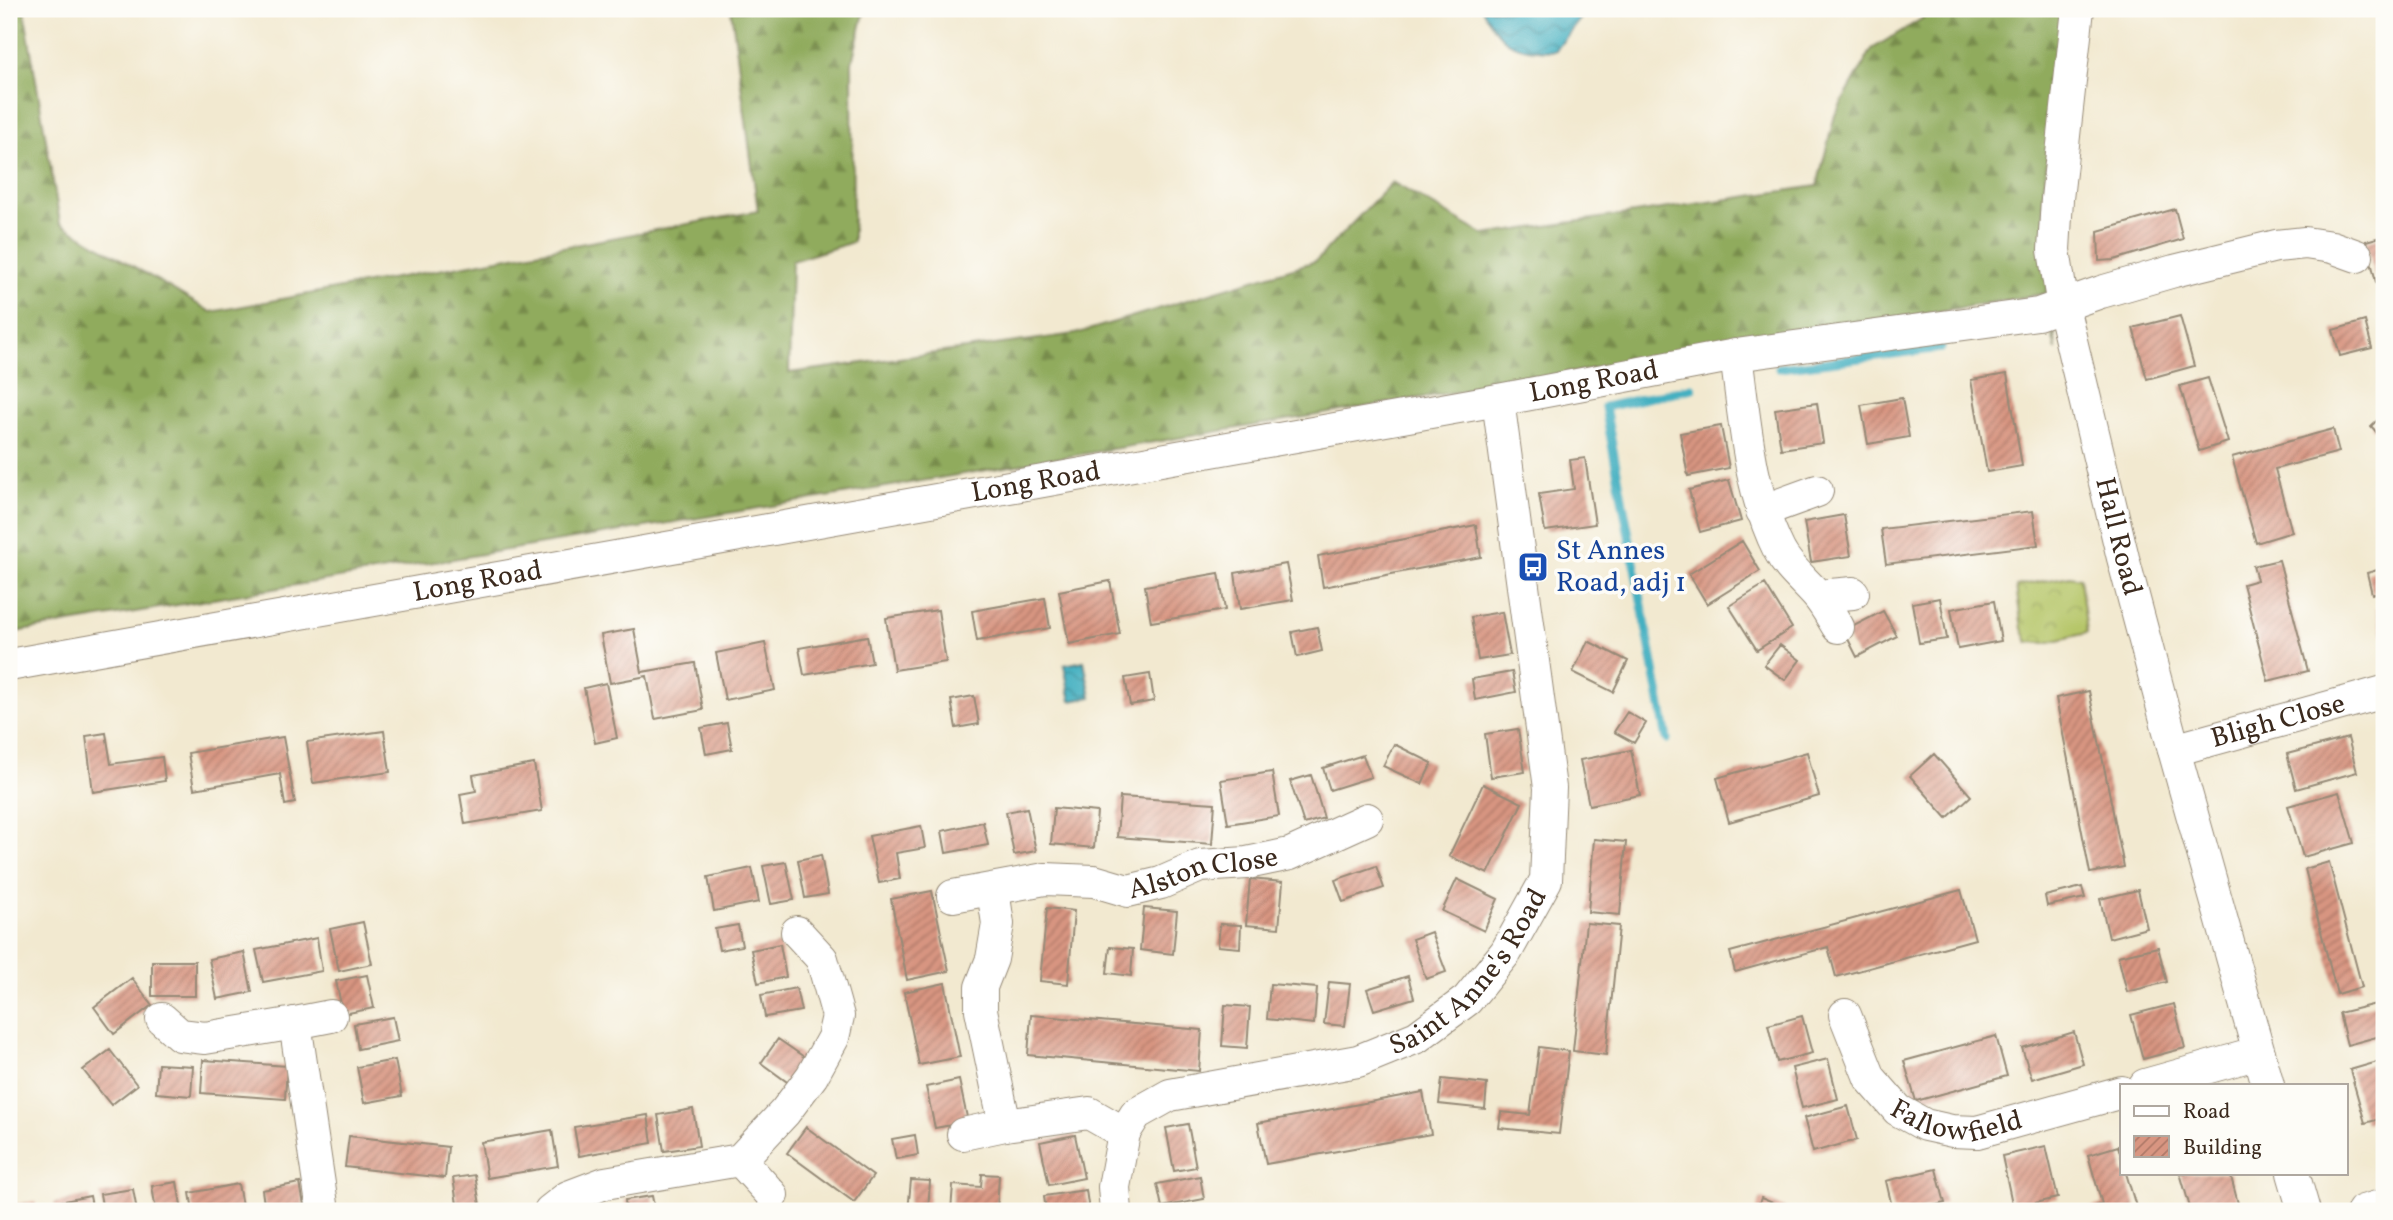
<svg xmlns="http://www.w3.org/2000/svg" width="2393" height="1220" font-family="Vollkorn,serif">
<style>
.forest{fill:url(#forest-firs);stroke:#666a3e;stroke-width:2}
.park{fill:url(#park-crowns);stroke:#787844;stroke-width:2}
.water{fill:url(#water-waves);stroke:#406d70;stroke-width:2}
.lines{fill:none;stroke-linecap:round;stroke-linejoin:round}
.stream{stroke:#44b0c1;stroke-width:9}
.building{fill:url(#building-hatch)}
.minor-casing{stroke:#968a77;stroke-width:34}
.minor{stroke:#fff;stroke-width:32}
.labels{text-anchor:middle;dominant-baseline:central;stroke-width:7;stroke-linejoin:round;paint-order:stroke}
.street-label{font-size:28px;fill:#3b2a1e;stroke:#fdfcf7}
.transit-label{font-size:28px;fill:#164399;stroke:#fdfcf7;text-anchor:start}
</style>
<defs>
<pattern id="forest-firs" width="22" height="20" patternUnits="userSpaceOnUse" patternTransform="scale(1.75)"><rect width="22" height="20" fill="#90ab5d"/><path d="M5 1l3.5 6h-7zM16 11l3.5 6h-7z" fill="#778b4c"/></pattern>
<pattern id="park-crowns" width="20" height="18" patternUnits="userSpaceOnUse" patternTransform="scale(1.75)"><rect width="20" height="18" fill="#b6c669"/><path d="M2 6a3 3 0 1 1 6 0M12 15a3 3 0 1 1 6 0" fill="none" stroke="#9daa5b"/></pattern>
<pattern id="water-waves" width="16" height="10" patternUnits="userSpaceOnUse" patternTransform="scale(1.75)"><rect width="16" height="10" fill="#44b0c1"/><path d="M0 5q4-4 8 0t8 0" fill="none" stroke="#3a8f9c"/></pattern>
<pattern id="building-hatch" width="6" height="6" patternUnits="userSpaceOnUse" patternTransform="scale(1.75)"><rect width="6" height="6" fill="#d89581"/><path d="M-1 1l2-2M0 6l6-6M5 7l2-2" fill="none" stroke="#b07a69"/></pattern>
</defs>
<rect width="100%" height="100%" fill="#fdfcf7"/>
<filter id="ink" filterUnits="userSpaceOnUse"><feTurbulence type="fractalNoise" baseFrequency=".0143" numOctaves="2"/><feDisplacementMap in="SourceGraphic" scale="14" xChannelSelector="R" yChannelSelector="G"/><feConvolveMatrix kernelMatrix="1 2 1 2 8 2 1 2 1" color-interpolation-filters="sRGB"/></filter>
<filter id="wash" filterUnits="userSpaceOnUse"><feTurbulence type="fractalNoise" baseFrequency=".00686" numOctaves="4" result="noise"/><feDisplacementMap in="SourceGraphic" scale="28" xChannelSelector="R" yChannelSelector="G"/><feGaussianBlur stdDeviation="1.57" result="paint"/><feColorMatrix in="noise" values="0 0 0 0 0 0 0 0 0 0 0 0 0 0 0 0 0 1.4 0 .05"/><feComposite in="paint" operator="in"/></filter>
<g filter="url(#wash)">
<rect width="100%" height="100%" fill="#f2e9d0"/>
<path class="forest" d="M9 9H24L60 223 211 312 758 211 731 9H865L852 62 853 242 792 261 789 373 1075 334 1316 261 1392 182 1484 235 1817 186 1835 115 1872 49 1923 18 1919 9H2064L2043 198 2056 350 2043 294 9 633Z"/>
<path class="park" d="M2070 576 2080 578 2087 633 2046 643 2028 642 2022 629 2016 586Z"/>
<path class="water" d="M1482 9H1588L1555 51C1511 49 1505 47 1482 9Z
M1084 661 1091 697 1071 701 1064 665Z"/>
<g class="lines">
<path class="stream" d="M1779 368 1941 348
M1667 739 1605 407 1692 388"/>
</g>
<g id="blocks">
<path class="building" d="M2175 209 2183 239 2114 260 2099 261 2098 231Z
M2384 236V311H2383L2366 241Z
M2180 316 2194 366 2147 379 2133 328Z
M2365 321 2372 348 2340 356 2333 330Z
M2007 374 2022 466 1987 472 1971 380Z
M2208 378 2228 442 2199 451 2180 386Z
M1902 398 1909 437 1868 444 1861 405Z
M1817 403 1823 443 1781 449 1775 409Z
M2384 414V441L2371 426Z
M1721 426 1729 468 1688 476 1680 433Z
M2333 429 2339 452 2275 469 2292 532 2256 543 2232 457Z
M1585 458 1595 524 1545 531 1539 494 1574 489 1570 460Z
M1729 480 1741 521 1700 532 1689 490Z
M2033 511 2038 545 1886 564 1881 529Z
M1844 515 1851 556 1811 562 1804 522Z
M1476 525 1481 557 1323 587 1318 556Z
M1742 541 1760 571 1707 604 1689 574Z
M2279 560 2308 671 2268 681 2243 584 2257 580 2253 566Z
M1286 564 1293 600 1240 609 1235 573Z
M2384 568V590L2372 594 2367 573Z
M1219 573 1225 610 1151 622 1145 586Z
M1110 581 1120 634 1069 644 1059 591Z
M1765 584 1792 628 1757 650 1729 606Z
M1045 598 1050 628 977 641 972 611Z
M1940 598 1947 639 1919 643 1912 603Z
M1994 601 2001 641 1958 649 1951 609Z
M2384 606V636H2383L2376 608Z
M938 610 946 662 894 670 886 618Z
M1883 611 1897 636 1857 657 1844 631Z
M1502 612 1510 655 1478 660 1471 617Z
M1317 627 1322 651 1297 657 1292 632Z
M634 629 642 672 695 663 703 710 655 719 647 676 610 683 601 635Z
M867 636 872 663 804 675 799 648Z
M1588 641 1628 661 1613 692 1573 672Z
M765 643 775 690 725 700 716 653Z
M1780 645 1800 660 1785 680 1764 665Z
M1512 672 1516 692 1475 700 1472 679Z
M1150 674 1154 701 1130 705 1125 678Z
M606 683 617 738 595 743 584 688Z
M2089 691 2124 867 2090 873 2056 698Z
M974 696 979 724 956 728 951 700Z
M1627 712 1646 723 1634 743 1614 732Z
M727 723 732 749 706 754 701 728Z
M1518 729 1525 772 1491 777 1485 734Z
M384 731 390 772 313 783 307 742Z
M106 733 111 764 162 757 165 781 93 792 86 736Z
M283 737 295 803 285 805 280 774 194 789 188 753Z
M2348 738 2357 772 2296 789 2287 754Z
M1394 744 1432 763 1422 784 1383 766Z
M1631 750 1640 795 1589 805 1580 760Z
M1807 752 1819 796 1729 822 1717 778Z
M1934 754 1971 796 1947 818 1910 776Z
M1363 755 1371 777 1330 790 1323 768Z
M534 764 542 811 465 824 460 794 476 791 473 775Z
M1272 772 1279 816 1228 824 1221 780Z
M1311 775 1324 818 1304 824 1290 781Z
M1483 784 1522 803 1488 874 1449 856Z
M2339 792 2354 843 2303 857 2288 806Z
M1120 797 1215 803 1212 844 1117 837Z
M1027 808 1036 851 1014 855 1006 812Z
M1054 808 1097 812 1094 848 1051 844Z
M983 822 988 845 946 853 942 831Z
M921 826 925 848 896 853 900 879 879 883 869 836Z
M1594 839 1626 842 1620 915 1588 912Z
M821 855 828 894 805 898 798 860Z
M786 862 794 900 771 904 763 866Z
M2329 862 2362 987 2337 994 2305 869Z
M1376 866 1384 888 1343 902 1335 880Z
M752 868 759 902 714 911 708 877Z
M1250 879 1283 882 1279 928 1246 925Z
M1457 879 1498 899 1484 931 1442 911Z
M2082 887 2085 898 2047 906 2045 896Z
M1961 890 1975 939 1836 977 1828 947 1735 972 1730 952Z
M2138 890 2147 928 2109 938 2100 899Z
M932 891 949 971 907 980 891 899Z
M1047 908 1074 911 1068 984 1040 981Z
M1144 908 1177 911 1173 954 1140 950Z
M363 922 372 964 339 971 330 929Z
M1586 923 1619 926 1606 1055 1573 1051Z
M1220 924 1241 925 1240 948 1218 946Z
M738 925 742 946 719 950 715 929Z
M1431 932 1446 972 1426 979 1412 939Z
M317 938 322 971 263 982 256 950Z
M780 944 786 977 758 983 751 950Z
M1110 947 1133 949 1131 976 1107 973Z
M2158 947 2167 982 2127 992 2118 956Z
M244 952 252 992 217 999 209 959Z
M152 961H195V996H152Z
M367 975 374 1008 343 1014 336 981Z
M1408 976 1414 998 1374 1010 1367 989Z
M132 978 152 1005 114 1034 94 1007Z
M1329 982 1350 984 1345 1026 1324 1024Z
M945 983 960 1057 919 1065 904 992Z
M1270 984 1317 988 1314 1024 1267 1019Z
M796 988 801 1011 765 1017 761 995Z
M2384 1002V1035L2347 1045 2339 1013Z
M2174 1004 2185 1048 2143 1059 2131 1015Z
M1225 1005 1250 1007 1247 1048 1222 1046Z
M1031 1015 1202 1030 1199 1071 1028 1055Z
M1802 1016 1812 1053 1777 1062 1768 1025Z
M393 1017 398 1041 358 1049 354 1024Z
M2074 1032 2083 1064 2032 1079 2022 1048Z
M1996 1036 2007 1076 1916 1101 1904 1061Z
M778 1039 807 1059 790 1084 761 1063Z
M1539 1047 1569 1051 1559 1134 1499 1128 1501 1112 1530 1115Z
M110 1050 137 1085 111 1105 83 1070Z
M1828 1059 1838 1099 1802 1108 1792 1068Z
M203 1060 287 1066 285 1099 201 1093Z
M395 1060 402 1096 364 1103 357 1067Z
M2384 1060V1118L2365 1123 2350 1070Z
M158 1064 193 1066 191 1096 156 1093Z
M1442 1079 1487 1084 1485 1109 1439 1104Z
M959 1080 968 1122 935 1128 926 1087Z
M1423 1092 1431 1134 1266 1164 1258 1123Z
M1848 1106 1857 1140 1813 1152 1804 1118Z
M693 1109 699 1146 664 1151 658 1115Z
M648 1115 652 1143 579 1156 574 1127Z
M1188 1124 1196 1167 1174 1171 1166 1128Z
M806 1127 873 1176 854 1202 787 1153Z
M552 1130 558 1166 487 1178 481 1142Z
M915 1135 918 1155 896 1159 892 1139Z
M1075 1135 1084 1178 1049 1185 1040 1142Z
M349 1136 448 1147 445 1178 345 1167Z
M2046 1146 2058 1198 2013 1208 2002 1156Z
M2118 1146 2122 1159V1173H2126L2137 1210 2081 1211 2102 1204 2088 1155Z
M1936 1169 1945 1203 1912 1211H1893L1886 1181Z
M2180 1173H2230L2240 1211H2191Z
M982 1174 999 1175 997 1211H951L953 1185 981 1187Z
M475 1175 481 1211H458L453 1178Z
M1200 1176 1204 1199 1162 1207 1157 1184Z
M911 1180 930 1181 928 1211H908Z
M177 1182 182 1211H156L152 1186Z
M300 1183 304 1205 265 1211 262 1190Z
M238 1184 243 1211H193L190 1193Z
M133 1189 137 1211H103L100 1194Z
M1086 1190 1089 1211H1046L1044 1196Z
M90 1196 93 1211H56L54 1203Z
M652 1196 655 1211H626L625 1200Z
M1761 1198 1787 1209 1786 1211H1756Z
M35 1201 37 1211H9V1205Z"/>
</g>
</g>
<g filter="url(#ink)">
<use href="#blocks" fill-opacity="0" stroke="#968a77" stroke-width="2"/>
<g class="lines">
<g class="minor-casing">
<g id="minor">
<path id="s1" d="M2078 9 2057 199 2054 250 2063 307 2123 558 2174 750 2268 1085"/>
<path d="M1736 355C1745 421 1749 490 1779 550 1788 568 1804 580 1817 595 1825 604 1831 616 1838 627"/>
<path d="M1762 511 1817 491"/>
<path d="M1819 596 1853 593"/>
<path id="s2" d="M9 665 1498 400 1736 355 2038 314 2101 292 2174 271 2276 246 2305 243 2332 247 2357 256"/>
<path id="s3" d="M2174 750 2384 692"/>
<path d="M993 890 998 924 992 959 981 987V1010L1005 1125"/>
<path id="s4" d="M953 896 1045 879 1094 881 1128 891 1161 883 1200 866 1247 863 1290 854 1367 819"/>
<path id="s5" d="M1845 1015 1870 1078 1898 1110 1925 1125 1952 1131 1977 1132 2122 1092"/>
<path d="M162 1019 180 1035 205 1038 295 1023 323 1211"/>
<path d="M295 1023 331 1016"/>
<path d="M2145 1085 2259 1053"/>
<path d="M963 1134 1005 1125 1089 1113 1124 1133"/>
<path d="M740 1160 772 1195"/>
<path d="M2293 1173 2304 1211"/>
<path d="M550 1211 568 1197 605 1183 740 1160 785 1112 812 1076 833 1038 838 1016 822 959 797 932"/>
<path id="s6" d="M1116 1211 1114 1187 1124 1133 1136 1114 1170 1095 1358 1061 1417 1037 1467 1000 1506 952 1546 880 1550 788 1498 400"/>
<path d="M2363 1211 2384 1205"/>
</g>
</g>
<use href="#minor" class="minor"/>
</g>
</g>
<defs>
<g id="bus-square" transform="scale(1.575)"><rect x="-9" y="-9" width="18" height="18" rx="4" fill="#1a4fb4" stroke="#fdfcf7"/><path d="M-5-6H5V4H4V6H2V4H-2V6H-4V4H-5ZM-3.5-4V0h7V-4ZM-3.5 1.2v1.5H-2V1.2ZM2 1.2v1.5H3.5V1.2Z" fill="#fff"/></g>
</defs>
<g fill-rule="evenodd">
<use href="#bus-square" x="1533" y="567"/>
</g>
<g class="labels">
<g class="street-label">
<text stroke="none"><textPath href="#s2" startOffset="1610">Long Road</textPath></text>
<text stroke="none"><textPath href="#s2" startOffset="1043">Long Road</textPath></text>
<text stroke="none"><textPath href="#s1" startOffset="536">Hall Road</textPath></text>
<text stroke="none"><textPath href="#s2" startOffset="476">Long Road</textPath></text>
<text stroke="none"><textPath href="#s3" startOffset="108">Bligh Close</textPath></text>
<text stroke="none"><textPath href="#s4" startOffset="256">Alston Close</textPath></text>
<text stroke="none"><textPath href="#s6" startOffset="478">Saint Anne's Road</textPath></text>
<text stroke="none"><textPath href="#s5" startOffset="172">Fallowfield</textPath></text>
</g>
<g class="transit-label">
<text x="1556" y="551">St Annes<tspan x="1556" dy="32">Road, adj 1</tspan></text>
</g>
</g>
<rect width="2393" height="1220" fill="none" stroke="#fdfcf7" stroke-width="35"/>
<rect x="2120" y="1084" width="228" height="91" fill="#fdfcf7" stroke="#afa8a0" stroke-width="2"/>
<rect x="2134" y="1106" width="35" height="10" fill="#ffffff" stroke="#afa8a0" stroke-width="2"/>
<text x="2183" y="1118" font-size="21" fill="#3b2a1e">Road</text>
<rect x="2134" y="1136" width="35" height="21" fill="url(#building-hatch)" stroke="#afa8a0" stroke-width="2"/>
<text x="2183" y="1154" font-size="21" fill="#3b2a1e">Building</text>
</svg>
